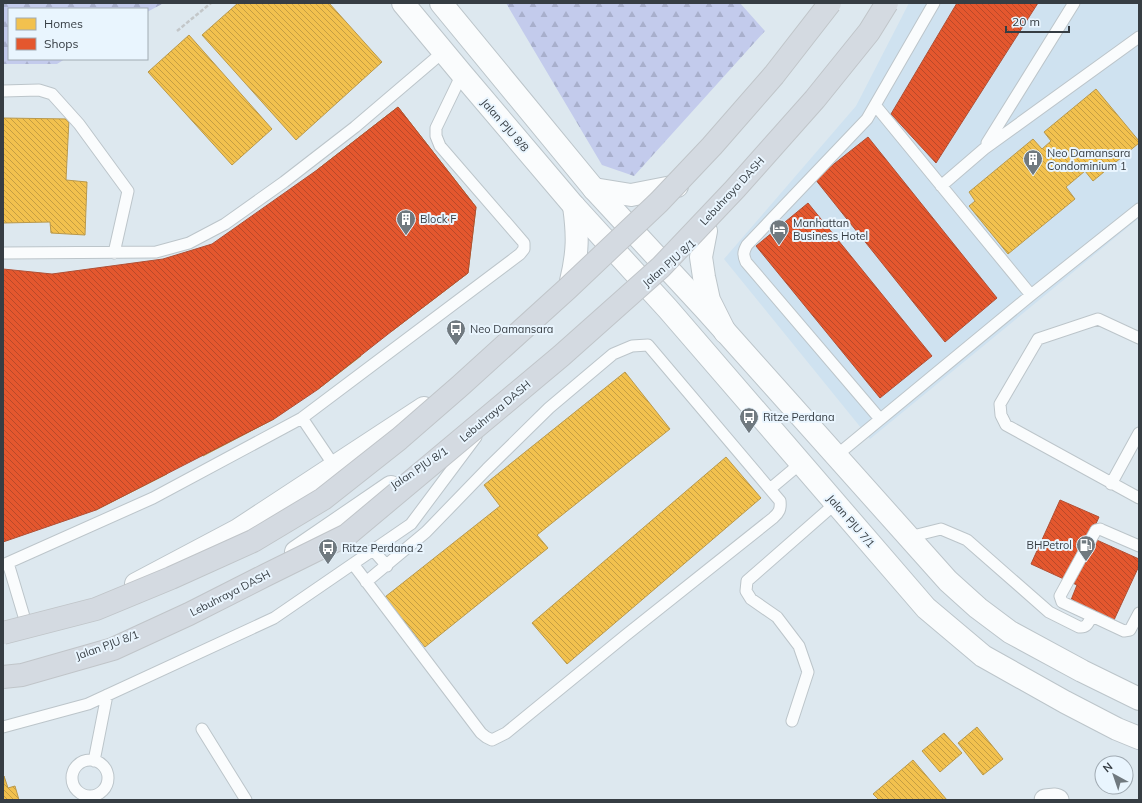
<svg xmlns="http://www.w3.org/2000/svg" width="1142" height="803" font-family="Mulish,sans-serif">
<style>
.built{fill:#cfe2f0}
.forest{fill:url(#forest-firs)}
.homes{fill:url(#homes-back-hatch);stroke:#ba994b}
.shops{fill:url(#shops-back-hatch);stroke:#b04f34}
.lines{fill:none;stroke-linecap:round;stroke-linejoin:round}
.service-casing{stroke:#bcc5ca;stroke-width:13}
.minor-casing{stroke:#bcc5ca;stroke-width:23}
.tertiary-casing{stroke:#bcc5ca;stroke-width:24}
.secondary-casing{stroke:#bcc5ca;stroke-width:24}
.path{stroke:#c3c7c9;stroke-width:2.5;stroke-dasharray:4 2;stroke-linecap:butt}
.service{stroke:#fafcfd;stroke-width:11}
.minor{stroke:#fafcfd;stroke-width:21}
.tertiary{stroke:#fafcfd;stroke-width:22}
.secondary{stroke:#fafcfd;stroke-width:22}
.motorway-bridge-casing{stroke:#c0c5c9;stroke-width:24;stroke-linecap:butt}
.motorway-bridge{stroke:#d4dae1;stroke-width:22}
.labels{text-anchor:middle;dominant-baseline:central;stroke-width:4;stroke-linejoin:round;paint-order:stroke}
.street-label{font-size:11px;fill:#363d43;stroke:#e9f5fe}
.poi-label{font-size:11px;fill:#363d43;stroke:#e9f5fe;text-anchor:start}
</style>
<defs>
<pattern id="forest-firs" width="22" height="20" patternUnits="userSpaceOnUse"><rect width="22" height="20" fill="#c3cbec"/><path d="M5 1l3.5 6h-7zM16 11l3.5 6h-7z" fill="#a8afcc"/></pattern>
<pattern id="homes-back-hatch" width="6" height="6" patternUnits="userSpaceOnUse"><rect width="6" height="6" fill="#f2c14e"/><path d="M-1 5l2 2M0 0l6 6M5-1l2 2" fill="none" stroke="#c59e42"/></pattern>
<pattern id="shops-back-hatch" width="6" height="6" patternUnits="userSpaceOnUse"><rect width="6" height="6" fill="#e4572e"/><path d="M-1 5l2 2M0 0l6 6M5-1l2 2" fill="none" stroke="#ba4929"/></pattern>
</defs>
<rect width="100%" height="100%" fill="#dde8ef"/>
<path class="built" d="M909 3H1139V218L870 439 724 259 856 106Z"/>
<path class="forest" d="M3 3H164L147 12V9H9V59H65L57 64H3Z
M506 3H740L765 31 634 176 602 165Z"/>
<path class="homes" d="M238 3H329L382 62 296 140 202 35Z
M189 35 272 129 232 165 148 72Z
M1096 89 1139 141V143L1093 181 1085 171 1066 187 1075 199 1008 254 969 206 975 201 969 192 1033 139 1042 149 1051 141 1044 132Z
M398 107 476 207 468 273 392 331 366 301 337 325 361 356 317 390 251 304 296 269 316 293 341 274 321 250 357 222 317 170Z
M3 118 69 119 66 180 87 182 85 235 51 233 50 222 3 223Z
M225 328 274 419 203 456 192 435 156 453 167 474 96 510 48 416 117 383 124 397 166 377 160 362Z
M625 372 670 429 537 535 548 548 425 647 385 597 500 506 484 485Z
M726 457 761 498 567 664 532 623Z
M977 727 1003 759 983 775 958 743Z
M944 733 962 753 940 772 922 751Z
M913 760 947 800H879L873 794Z
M4 776 8 788 15 786 19 800H3Z"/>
<path class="shops" d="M957 3H1038L936 163 891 114Z
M398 107 476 207 468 273 392 331 317 390 274 419 96 510 3 542V269L52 274 163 259 212 244 317 170Z
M868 137 997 298 945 342 815 179Z
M808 203 932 356 880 398 756 246Z
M1060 500 1099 517 1090 537 1139 559V566L1114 620 1071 600 1077 585 1031 564Z"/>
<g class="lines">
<g class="service-casing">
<path id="service" d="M3 91 39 90 52 94 79 124 128 191 114 253
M875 105 1031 295
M987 143 1074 3
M941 186 984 149 1139 37
M3 253 156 252 189 243 225 224 284 182 355 127 443 52
M1139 338 1098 319 1038 339 1000 404 1001 415 1006 425 1139 498
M302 418 335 467
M880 419 746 262C743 255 743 252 747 245L867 119 934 3
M837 455 1031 295 1139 209
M1111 484 1139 433
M770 489 801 463
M909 537 941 529 967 540 1049 612 1079 627C1087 628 1088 623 1092 616
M1139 546 1102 530 1100 529 1096 530 1060 596 1062 602 1124 631 1130 630 1139 613
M373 550 387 566
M8 563 28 630
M353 564 481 733 486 737 492 740 506 733 626 635 773 518C779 513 781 509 780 501L648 345 632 346 613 354 549 408 487 469 426 532 366 582
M3 565 153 498 302 418 520 254 524 249V243L440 146 436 136V128L462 74
M792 721 808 672 799 646 777 617 751 599 746 591 747 581 836 503
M3 727 88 704 274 618 411 524 476 437
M202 729 246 800
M72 778a18 18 0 1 1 36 0a18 18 0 1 1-36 0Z
M94 761 107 695"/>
</g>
<g class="minor-casing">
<path id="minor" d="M1045 800 1055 799 1058 800"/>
</g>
<g class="tertiary-casing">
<path id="tertiary" d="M403 3 462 74 574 206 668 309 926 608 983 656 1065 702 1117 729 1139 738
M441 3 594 189 706 310 948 581 978 608 1010 632 1082 671 1139 699"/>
</g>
<g class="secondary-casing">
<path id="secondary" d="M594 189 631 195 677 186
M706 231 701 257 704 277 709 300 725 332
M571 281C578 252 578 235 574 206
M296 552 391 487
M136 584 238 530 424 408"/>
</g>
<path class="path" d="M177 31 211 3"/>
<use href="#service" class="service"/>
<use href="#minor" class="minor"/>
<use href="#tertiary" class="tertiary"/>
<use href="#secondary" class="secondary"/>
<g class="motorway-bridge-casing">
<path id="motorway-bridge" d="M3 633 96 609 171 578 253 541 323 499 399 439 460 386 567 289 659 202 712 146 774 75 830 3
M3 677 22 675 113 649 189 614 266 575 347 535 561 356 661 267 735 189 815 99 869 32 887 3"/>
</g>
<use href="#motorway-bridge" class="motorway-bridge"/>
</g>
<defs>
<g id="building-pin" transform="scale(1)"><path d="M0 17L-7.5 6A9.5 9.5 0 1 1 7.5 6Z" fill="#70797f" stroke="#e9f5fe"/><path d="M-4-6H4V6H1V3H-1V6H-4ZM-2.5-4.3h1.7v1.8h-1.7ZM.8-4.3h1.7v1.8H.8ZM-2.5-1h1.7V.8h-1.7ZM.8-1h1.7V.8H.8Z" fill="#fff"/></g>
<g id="hotel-pin" transform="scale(1)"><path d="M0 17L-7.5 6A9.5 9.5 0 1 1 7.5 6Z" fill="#70797f" stroke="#e9f5fe"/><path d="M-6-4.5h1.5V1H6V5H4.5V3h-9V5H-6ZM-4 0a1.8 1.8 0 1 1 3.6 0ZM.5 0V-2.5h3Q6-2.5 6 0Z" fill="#fff"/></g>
<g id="bus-pin" transform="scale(1)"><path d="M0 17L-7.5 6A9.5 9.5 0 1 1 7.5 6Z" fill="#70797f" stroke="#e9f5fe"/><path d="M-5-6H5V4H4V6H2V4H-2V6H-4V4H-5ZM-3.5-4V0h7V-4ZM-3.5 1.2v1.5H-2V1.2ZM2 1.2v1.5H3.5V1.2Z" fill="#fff"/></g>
<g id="fuel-pin" transform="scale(1)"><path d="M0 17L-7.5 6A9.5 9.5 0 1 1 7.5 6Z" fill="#70797f" stroke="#e9f5fe"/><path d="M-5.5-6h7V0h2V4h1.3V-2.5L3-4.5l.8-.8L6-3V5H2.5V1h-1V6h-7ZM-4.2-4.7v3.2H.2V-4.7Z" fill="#fff"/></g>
</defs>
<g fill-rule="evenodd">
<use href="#building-pin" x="1033" y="159"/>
<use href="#building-pin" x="406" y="219"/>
<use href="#hotel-pin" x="779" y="229"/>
<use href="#bus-pin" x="456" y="329"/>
<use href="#bus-pin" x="749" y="417"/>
<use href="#fuel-pin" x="1086" y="545"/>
<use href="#bus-pin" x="328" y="548"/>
</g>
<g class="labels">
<g class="street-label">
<text transform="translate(505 125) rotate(49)">Jalan PJU 8/8</text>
<text transform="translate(732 191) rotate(-47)">Lebuhraya DASH</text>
<text transform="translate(669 263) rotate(-41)">Jalan PJU 8/1</text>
<text transform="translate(495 411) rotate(-40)">Lebuhraya DASH</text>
<text transform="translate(419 468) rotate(-34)">Jalan PJU 8/1</text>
<text transform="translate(851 521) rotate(49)">Jalan PJU 7/1</text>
<text transform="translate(230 593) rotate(-27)">Lebuhraya DASH</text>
<text transform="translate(107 645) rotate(-20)">Jalan PJU 8/1</text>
</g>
<g class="poi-label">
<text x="1047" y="153">Neo Damansara<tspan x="1047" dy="13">Condominium 1</tspan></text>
<text x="420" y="219">Block F</text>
<text x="793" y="223">Manhattan<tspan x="793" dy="13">Business Hotel</tspan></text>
<text x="470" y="329">Neo Damansara</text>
<text x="763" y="417">Ritze Perdana</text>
<text x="1072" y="545" text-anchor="end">BHPetrol</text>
<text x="342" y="548">Ritze Perdana 2</text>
</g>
</g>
<rect width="1142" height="803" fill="none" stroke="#363d43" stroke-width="8"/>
<rect x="8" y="8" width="140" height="52" fill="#e9f5fe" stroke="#a1abb3"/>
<rect x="16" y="18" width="20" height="12" fill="#f2c14e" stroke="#a1abb3"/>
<text x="44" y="28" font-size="12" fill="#363d43">Homes</text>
<rect x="16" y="38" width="20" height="12" fill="#e4572e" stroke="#a1abb3"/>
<text x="44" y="48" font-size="12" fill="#363d43">Shops</text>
<g transform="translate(1114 775) rotate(320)"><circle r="19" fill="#e9f5fe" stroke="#a1abb3"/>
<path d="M0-3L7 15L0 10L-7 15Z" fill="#70797f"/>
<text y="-6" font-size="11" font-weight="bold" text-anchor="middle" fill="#363d43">N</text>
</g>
<path d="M1006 26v6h63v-6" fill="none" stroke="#363d43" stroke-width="2"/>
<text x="1012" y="26" font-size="12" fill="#363d43" stroke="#e9f5fe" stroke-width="3" paint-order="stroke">20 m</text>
</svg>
